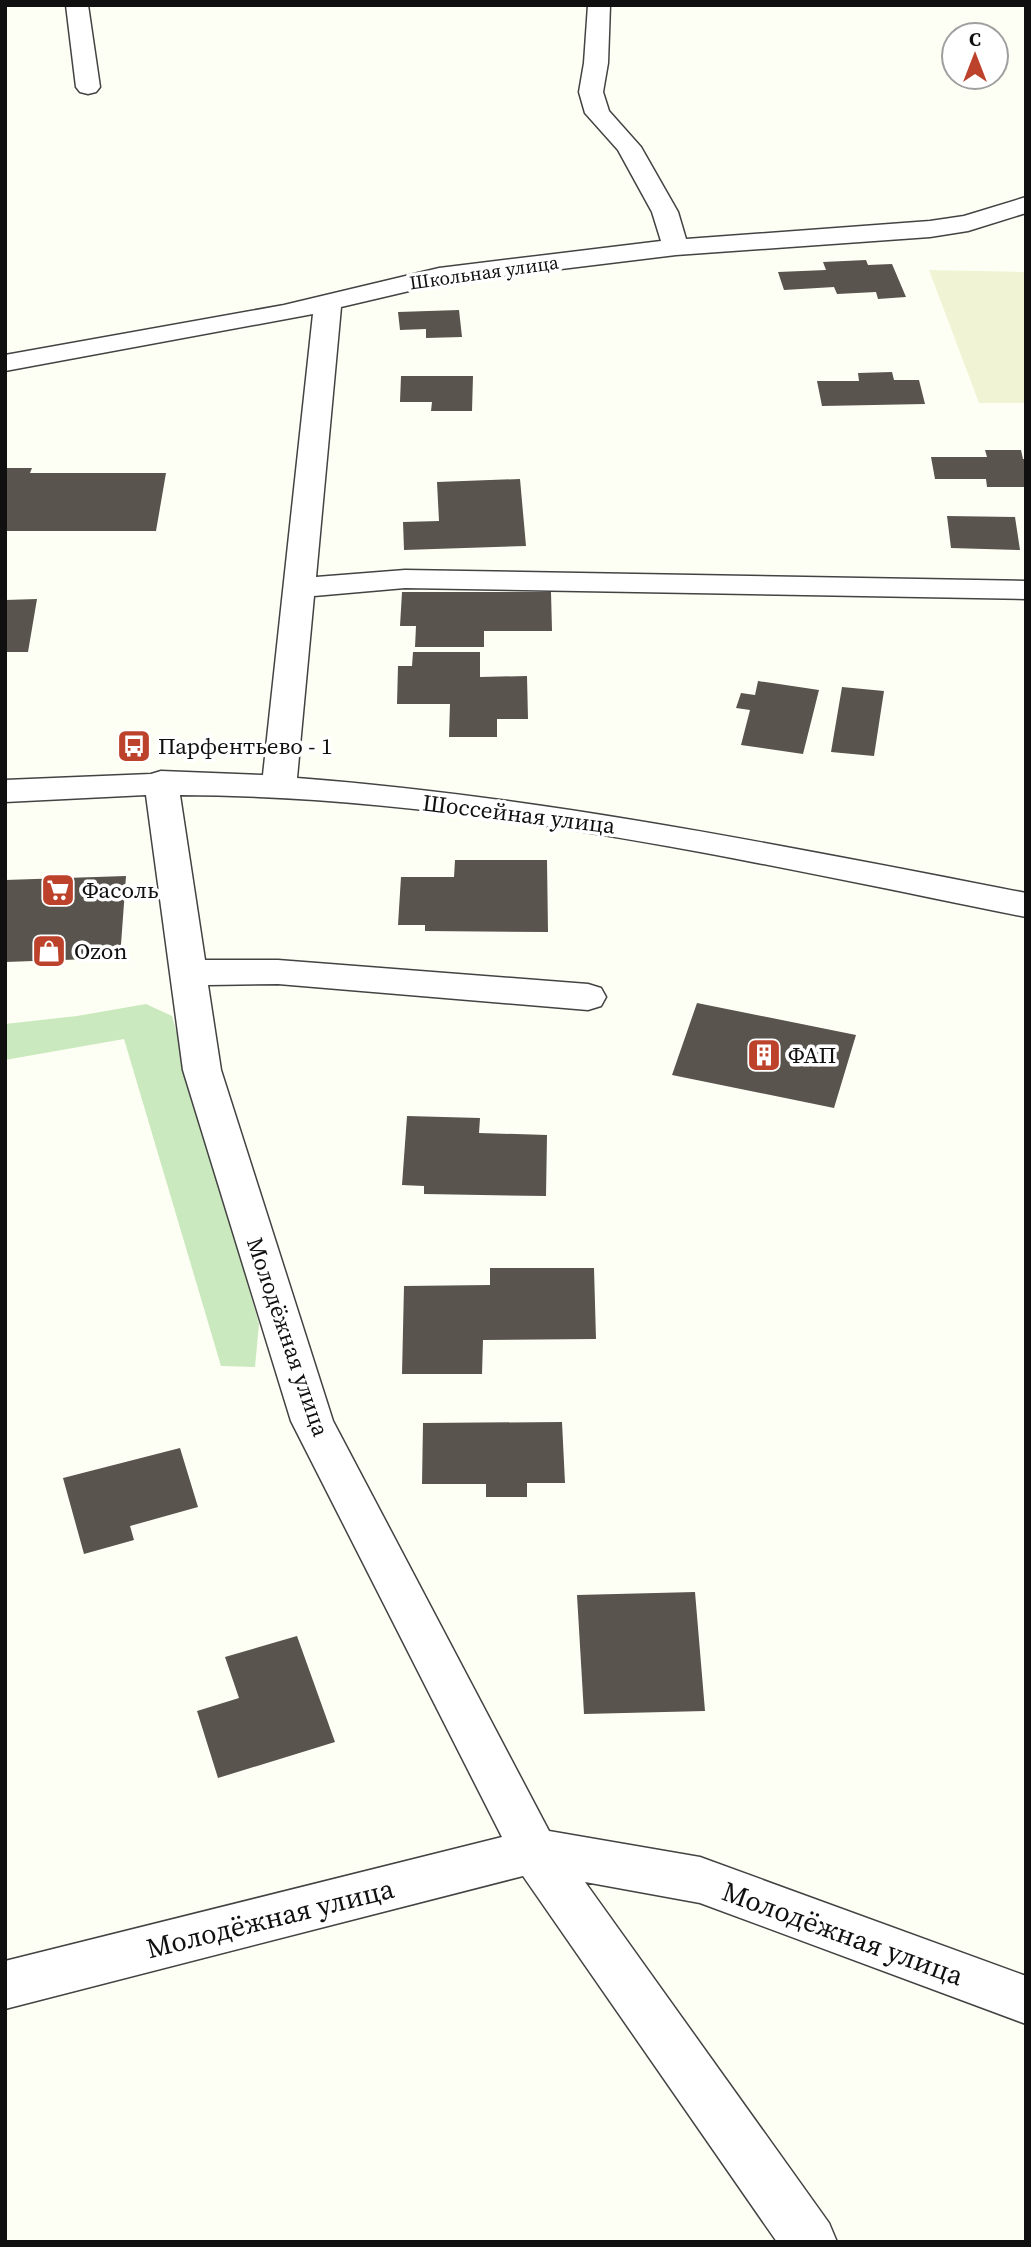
<svg xmlns="http://www.w3.org/2000/svg" width="1031" height="2247" font-family="'Source Serif 4',serif">
<style>
.farmland{fill:#f1f4d4}
.green{fill:#cbe9be}
.building{fill:#59544d}
.lines{fill:none;stroke-linecap:round;stroke-linejoin:round}
.minor-casing{stroke:#434343;stroke-width:3}
.minor{fill:#fff;fill-rule:evenodd}
.labels{text-anchor:middle;dominant-baseline:central;stroke-width:7;stroke-linejoin:round;paint-order:stroke}
.far-street-label{font-size:19px;fill:#101010;stroke:#fff}
.poi-label{font-size:23px;fill:#101010;stroke:#fff;text-anchor:start}
.street-label{font-size:23px;fill:#101010;stroke:#fff}
.near-street-label{font-size:28px;fill:#101010;stroke:#fff}
</style>
<rect width="100%" height="100%" fill="#fefff4"/>
<path class="farmland" d="M929 270 1026 272V403H979Z"/>
<path class="green" d="M146 1004 172 1016 259 1324 255 1367 221 1366 124 1039 5 1060V1024L77 1016Z"/>
<path class="building" d="M866 260 868 265 892 264 906 297 878 299 876 292 837 294 834 287 784 290 778 272 826 270 823 262Z
M459 310 462 337 426 338V329L400 330 398 312Z
M892 372 894 380H919L925 404 822 406 817 381H859L858 373Z
M401 376H473L472 411H431L432 402H400Z
M985 450H1021L1023 459H1026V487H987L986 479H935L931 457H987Z
M5 468H32L30 473H166L156 531H5Z
M520 479 526 546 404 550 403 522 439 521 437 482Z
M947 516 1015 517 1020 550 951 548Z
M402 592H551L552 631H484V647H415L416 626H400Z
M37 599 28 652H5V600Z
M413 652H480V677L527 676 528 719H497V737H449L450 704H397L398 666H412Z
M758 681 819 690 803 754 741 745 750 710 736 708 741 693 755 695Z
M842 687 884 691 874 756 831 752Z
M455 860H547L548 932 425 931V925H398L401 877H454Z
M126 876 120 958 5 962V880Z
M697 1003 856 1035 834 1108 672 1075Z
M407 1116 480 1118 479 1133 547 1135 546 1196 424 1194V1186L402 1185Z
M490 1268H594L596 1339 483 1340 482 1374H402L404 1286 490 1285Z
M562 1422 565 1483H527V1497H486V1484H422L423 1423Z
M180 1448 198 1507 130 1526 134 1540 84 1554 63 1478Z
M695 1592 705 1711 584 1714 577 1595Z
M297 1636 335 1742 218 1778 197 1711 239 1698 225 1657Z"/>
<g class="lines">
<g class="minor-casing">
<path id="minor" d="M66 5H88L100 87 96 92 88 94 80 92 76 87Z
M588 5H610L608 63 603 92 609 111 641 147 678 212 686 239 930 221 964 216 1026 197V213L968 231 930 237 676 255 439 284 341 307 316 577 405 570 1026 581V599L405 588 314 596 297 778C543 797 784 846 1026 893V917C747 861 465 796 180 795L205 960H278L588 984 601 988 606 997 601 1006 588 1010 278 984 208 985 221 1070 333 1421 549 1831 700 1857 1026 1976V2024L700 1903 585 1882 829 2223 837 2242H777L523 1876 5 2009V1961L502 1837 291 1421 183 1070 146 795 5 802V780L151 774 161 771 263 775 313 314 5 371V355L284 305 439 268 661 241 652 212 618 150 585 113 579 92 584 63Z"/>
</g>
<use href="#minor" class="minor"/>
</g>
<defs>
<g id="bus-square" transform="scale(1.75)"><rect x="-9" y="-9" width="18" height="18" rx="4" fill="#bc422c" stroke="#fff"/><path d="M-5-6H5V4H4V6H2V4H-2V6H-4V4H-5ZM-3.5-4V0h7V-4ZM-3.5 1.2v1.5H-2V1.2ZM2 1.2v1.5H3.5V1.2Z" fill="#fff"/></g>
<g id="supermarket-square" transform="scale(1.75)"><rect x="-9" y="-9" width="18" height="18" rx="4" fill="#bc422c" stroke="#fff"/><path d="M-6-5.5h2.5l.6 2H6L4.5 2H-2.5L-4.4-4H-6ZM-1.5 3.2a1.3 1.3 0 1 0 .1 0ZM3 3.2a1.3 1.3 0 1 0 .1 0Z" fill="#fff"/></g>
<g id="shop-square" transform="scale(1.75)"><rect x="-9" y="-9" width="18" height="18" rx="4" fill="#bc422c" stroke="#fff"/><path d="M-5-2.5h2.3a2.7 3.5 0 0 1 5.4 0H5L5.5 6h-11ZM-1.5-2.5h3a1.5 2.3 0 0 0-3 0Z" fill="#fff"/></g>
<g id="building-square" transform="scale(1.75)"><rect x="-9" y="-9" width="18" height="18" rx="4" fill="#bc422c" stroke="#fff"/><path d="M-4-6H4V6H1V3H-1V6H-4ZM-2.5-4.3h1.7v1.8h-1.7ZM.8-4.3h1.7v1.8H.8ZM-2.5-1h1.7V.8h-1.7ZM.8-1h1.7V.8H.8Z" fill="#fff"/></g>
</defs>
<g fill-rule="evenodd">
<use href="#bus-square" x="134" y="746"/>
<use href="#supermarket-square" x="58" y="890"/>
<use href="#shop-square" x="49" y="951"/>
<use href="#building-square" x="764" y="1055"/>
</g>
<g class="labels">
<g class="far-street-label">
<text transform="translate(484 272) rotate(-8)">Школьная улица</text>
</g>
<g class="poi-label">
<text x="158" y="746">Парфентьево - 1</text>
<text x="82" y="890">Фасоль</text>
<text x="74" y="951">Ozon</text>
<text x="788" y="1055">ФАП</text>
</g>
<g class="street-label">
<text transform="translate(519 814) rotate(7)">Шоссейная улица</text>
<text transform="translate(288 1337) rotate(71)">Молодёжная улица</text>
</g>
<g class="near-street-label">
<text transform="translate(270 1918) rotate(-14)">Молодёжная улица</text>
<text transform="translate(843 1933) rotate(20)">Молодёжная улица</text>
</g>
</g>
<rect width="1031" height="2247" fill="none" stroke="#101010" stroke-width="14"/>
<g transform="translate(975 56)"><circle r="33" fill="#ffffff" stroke="#9f9f9f" stroke-width="2"/>
<path d="M0-5L12 26L0 18L-12 26Z" fill="#bc422c"/>
<text y="-10" font-size="19" font-weight="bold" text-anchor="middle" fill="#101010">С</text>
</g>
</svg>
